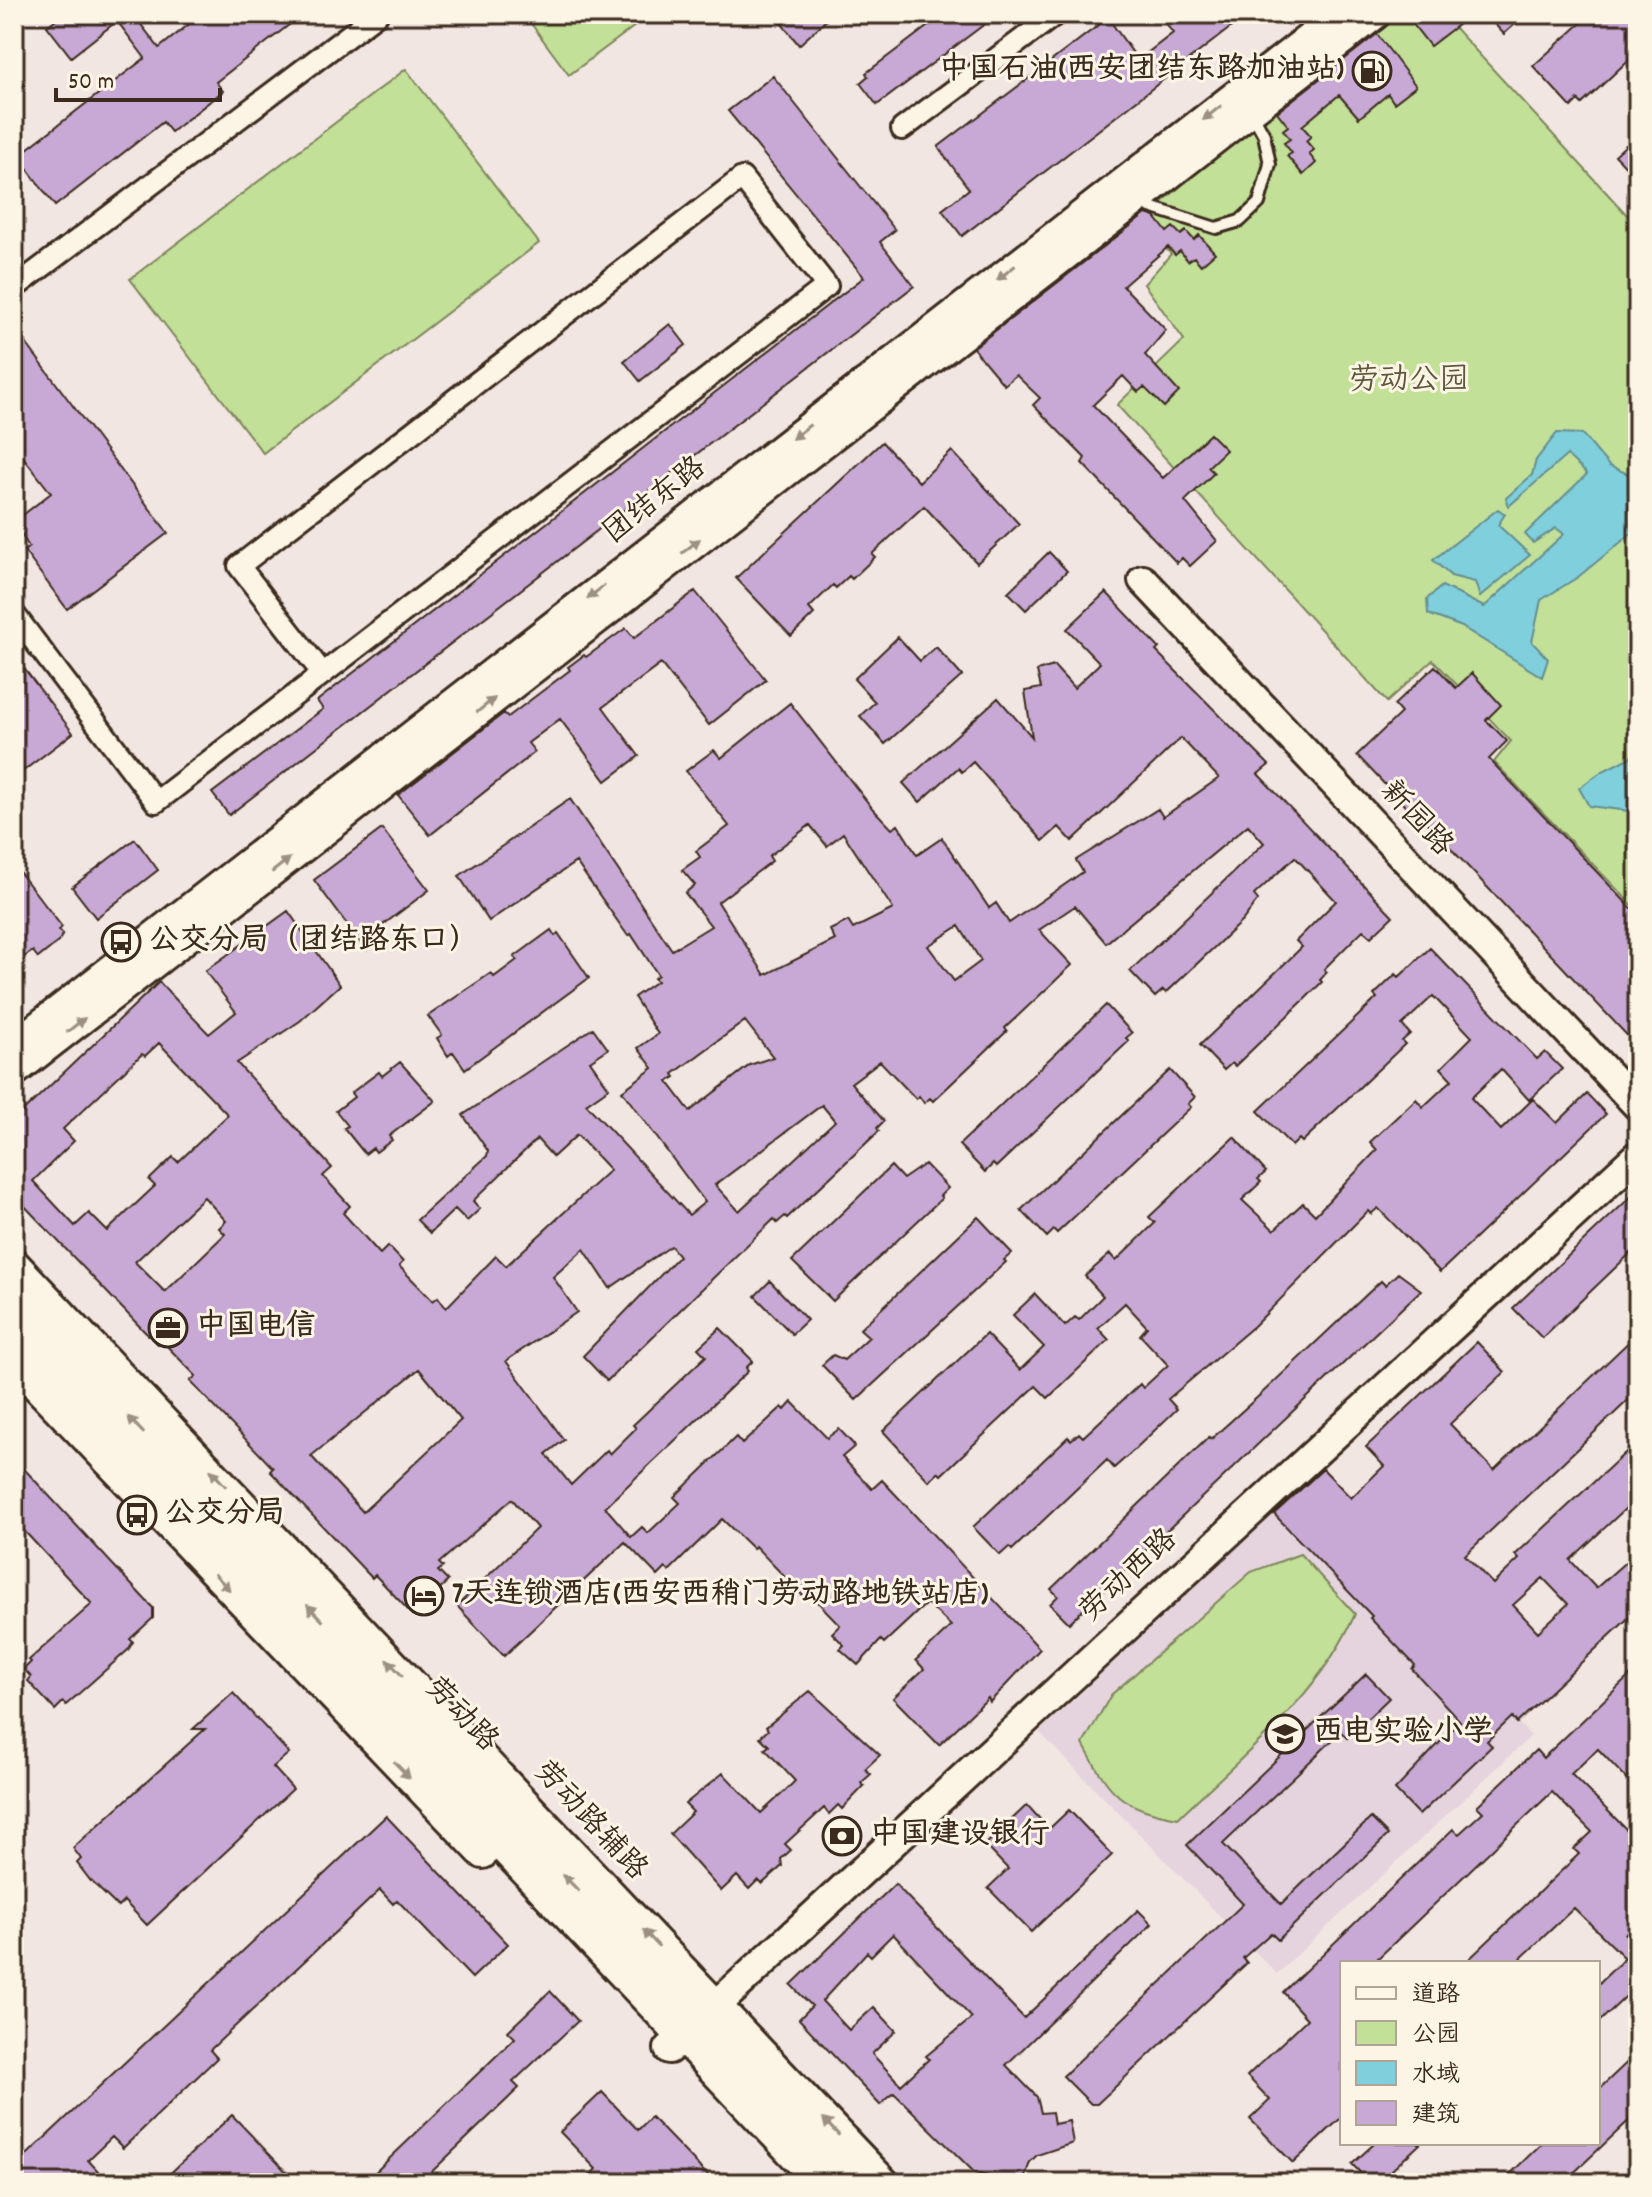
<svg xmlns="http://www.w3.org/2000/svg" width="1652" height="2197" font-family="Dekko,'LXGW WenKai TC',sans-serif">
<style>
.built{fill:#e5d4de}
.green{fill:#c2e098;stroke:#7e855b;stroke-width:2}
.water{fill:#80cfdc;stroke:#648d90;stroke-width:2}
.building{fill:#c8a9d5;stroke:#3b2a1e;stroke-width:2;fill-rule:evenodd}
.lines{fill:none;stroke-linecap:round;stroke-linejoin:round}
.lane-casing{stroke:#3b2a1e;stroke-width:16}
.street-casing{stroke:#3b2a1e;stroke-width:26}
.secondary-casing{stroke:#3b2a1e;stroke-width:34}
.lane{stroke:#fcf5e5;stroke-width:10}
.street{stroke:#fcf5e5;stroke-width:20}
.secondary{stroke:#fcf5e5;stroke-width:28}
.oneway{fill:#9c9082}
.labels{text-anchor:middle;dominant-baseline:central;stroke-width:6;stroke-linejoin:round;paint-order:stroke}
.poi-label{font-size:30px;font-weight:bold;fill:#3b2a1e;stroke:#fcf5e5;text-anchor:start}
.park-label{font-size:30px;fill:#5d583c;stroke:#fcf5e5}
.street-label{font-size:30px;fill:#3b2a1e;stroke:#fcf5e5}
</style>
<rect width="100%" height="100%" fill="#f2e6e2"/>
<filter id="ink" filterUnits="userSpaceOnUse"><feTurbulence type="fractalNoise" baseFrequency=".0125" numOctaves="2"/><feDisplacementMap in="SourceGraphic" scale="16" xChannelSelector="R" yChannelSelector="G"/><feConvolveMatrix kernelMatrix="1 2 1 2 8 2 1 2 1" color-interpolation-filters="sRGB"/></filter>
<g filter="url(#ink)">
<path class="built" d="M1297 1492 1531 1736 1277 1974 1039 1732Z"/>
<path class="green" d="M524 14H651L569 75Z
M1383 14H1442L1638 227V911L1494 762 1511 741 1433 660 1387 702 1117 405 1184 340 1144 284 1171 254 1141 220Z
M406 69 539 243 263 453 130 279Z
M1300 1554 1355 1614C1320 1696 1241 1757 1178 1818 1119 1807 1111 1795 1083 1744L1111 1695 1251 1572Z"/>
<path class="water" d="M1557 433 1582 434 1609 466 1638 478V535L1632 533 1578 577 1541 600 1532 642 1548 659 1542 677 1462 627 1428 614 1427 599 1442 586 1484 607 1564 534 1556 528 1533 543 1525 534 1587 474 1567 455 1509 506 1506 498 1532 475 1536 460Z
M1498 509 1505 514 1498 525 1530 555 1480 597 1475 582 1451 576 1433 560Z
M1638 753V812L1589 806 1579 788 1601 772Z"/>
<path class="building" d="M63 14H133L159 48 202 14H303L216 82 223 91 171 132 163 122 55 206 18 156 145 58 117 21 71 57 47 26Z
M774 14H833L799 45Z
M944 14H998L877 105 860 83 868 76 866 73Z
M1158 14H1248L962 236 942 210 969 189 938 147 1108 18 1138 60 1173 33Z
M1405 14H1472L1430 46Z
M1485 14H1526L1504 34Z
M1591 14H1638V51L1582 104 1578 100 1571 107 1533 66Z
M1377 34 1416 86 1394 103 1388 94 1359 118 1339 95 1302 126 1311 136 1306 141 1314 150 1309 154 1316 163 1303 175 1287 156 1292 153 1284 143 1290 139 1283 130 1288 126 1277 112Z
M773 76 895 230 880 242 914 286 229 815 212 793 323 709 317 701 864 277 728 111Z
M1638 134V179L1615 155Z
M1146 214 1155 217 1167 232 1173 227 1181 235 1186 231 1194 240 1199 235 1215 253 1201 265 1194 257 1188 261 1180 251 1175 255 1168 247 1123 286 1166 330 1145 355 1179 392 1164 407 1144 387 1138 392 1123 376 1093 405 1163 478 1210 434 1226 450 1208 467 1214 473 1185 501 1217 541 1190 566 1182 558 1177 563 1082 463 1085 458 1033 405 1040 398 1016 375 1004 385 973 348Z
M670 324 686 345 640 381 624 361Z
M14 327 168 533 67 609 24 551 29 547 14 522 51 493 23 457 14 464Z
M882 442 919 482 952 451 1019 524 977 563 924 506 872 554 875 557 852 579 849 576 836 588 833 585 809 608 814 614 791 636 736 578Z
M1049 552 1067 571 1026 610 1008 592Z
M695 591 766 680 709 725 661 664 603 707 639 756 606 781 560 719 528 743 535 752 430 835 398 795 504 713 508 717 570 670 568 667 584 655 586 657 626 628 634 638Z
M1106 592 1159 648 1156 651 1269 765 1258 774 1393 916 1371 937 1363 930 1324 969 1327 972 1320 980 1322 982 1305 999 1235 1066 1232 1063 1224 1070 1200 1045 1302 947 1296 941 1336 901 1295 857 1254 895 1258 900 1242 921 1166 993 1163 990 1155 997 1130 971 1264 843 1248 825 1106 943 1075 906 1039 930 1072 965 1005 1028 1007 1031 933 1101 930 1098 924 1103 919 1096 916 1099 880 1061 851 1083 884 1121 877 1128 879 1131 787 1218 785 1216 777 1223 774 1219 607 1381 583 1356 679 1256 671 1246 610 1288 584 1249 553 1277 577 1312 506 1361 564 1440 546 1454 571 1485 607 1450 610 1454 636 1428 633 1425 706 1356 698 1348 720 1328 753 1361 746 1368 748 1371 605 1507 631 1537 642 1527 648 1533 680 1503 674 1497 736 1437 742 1444 782 1407 785 1410 792 1402 827 1438 839 1429 855 1446 842 1457 872 1489 882 1480 1040 1649 990 1702 988 1698 939 1745 893 1698 924 1669 916 1660 951 1626 927 1603 884 1643 881 1640 858 1665 840 1649 844 1645 832 1633 840 1625 808 1592 803 1596 755 1546 753 1549 722 1519 669 1571 666 1568 658 1576 625 1542 504 1656 457 1606 537 1528 512 1499 439 1563 443 1567 438 1571 448 1581 412 1614 375 1575 372 1578 270 1471 273 1468 190 1381 196 1376 162 1341 158 1344 144 1331 16 1197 14 1199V1120L159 982 209 1034 236 1012 205 971 288 911 340 985 300 1021 237 1063 332 1168 323 1176 350 1206 343 1213 380 1254 388 1246 403 1262 399 1266 433 1301 438 1297 446 1308 496 1256 506 1266 610 1170 577 1135 553 1157 537 1139 473 1201 480 1209 467 1221 455 1209 430 1233 417 1220 487 1156 488 1151 463 1115 593 1028 608 1049 590 1061 609 1088 586 1104 689 1215 705 1202 622 1091 653 1068 638 1048 658 1034 634 997 657 981 654 978 658 975 631 934 628 936 576 862 489 921 459 876 570 799 672 950 711 926 685 893 695 885 682 870 700 857 696 851 729 826 686 771 714 750 721 758 790 703 873 809 892 829 898 825 917 855 942 838 989 908 996 903 1009 923 1083 872 1076 860 1158 809 1163 817 1219 778 1181 738 1072 841 1059 827 1043 841 973 762 962 772 958 768 920 802 903 783 998 698 1032 737 1025 691 1041 688 1037 671 1054 666 1074 688 1100 663 1067 629ZM810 825 827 846 843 833 893 909 853 929 848 921 830 930 835 940 765 975 718 902 772 861 769 856ZM959 926 981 961 954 981 928 946ZM745 1021 773 1057 750 1065 690 1111 668 1082 675 1077 673 1074ZM159 1043 228 1115 178 1162 173 1157 149 1180 155 1186 107 1231 89 1213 75 1226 33 1181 74 1141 63 1129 142 1054 145 1056ZM822 1105 835 1121 739 1211 715 1185ZM204 1197 226 1221 219 1228 225 1234 165 1292 135 1262ZM419 1369 461 1420 363 1512 311 1456Z
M898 637 920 661 936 647 962 676 885 744 860 716 875 702 854 679Z
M14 655 73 733 14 778Z
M1435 666 1456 688 1472 673 1501 705 1486 720 1507 741 1489 759 1638 915V1047L1424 820 1421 823 1357 755 1401 713 1394 705Z
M382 829 429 890 379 928 385 936 366 950 314 880Z
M135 839 158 870 96 918 72 887Z
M14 865 62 927 59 930 63 934 58 942 38 958 33 951 21 959 14 951Z
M551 930 555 936 558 933 589 978 465 1069 453 1052 448 1056 437 1038 442 1035 428 1016 491 973 494 977 517 960 514 957Z
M1430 948 1537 1059 1545 1052 1562 1069 1529 1100 1501 1069 1471 1098 1501 1130 1533 1099 1557 1123 1587 1094 1606 1114 1440 1272 1378 1208 1371 1214 1368 1211 1254 1326 1168 1399 1177 1409 1133 1451 1114 1468 1107 1460 1012 1550 1009 1547 1000 1555 973 1527 1068 1437 1071 1440 1079 1433 1083 1437 1140 1384 1143 1388 1168 1365 1140 1335 1147 1327 1125 1303 1098 1328 1109 1340 1048 1398 1036 1386 941 1475 938 1472 929 1481 883 1431 986 1334 1020 1370 1044 1347 1013 1315 1035 1294 1065 1326 1075 1317 1079 1320 1103 1296 1085 1276 1110 1254 1116 1261 1155 1223 1149 1217 1234 1137 1266 1172 1258 1179 1261 1182 1242 1200 1274 1230 1303 1203 1315 1215 1377 1150 1370 1142 1416 1099 1423 1107 1452 1080 1441 1068 1472 1037 1433 996 1402 1025 1410 1034 1402 1041 1405 1044 1302 1142 1299 1139 1292 1146 1258 1111 1377 998 1374 995 1396 974 1399 977Z
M1106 1005 1132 1033 1126 1038 1129 1041 996 1167 993 1164 985 1172 959 1145Z
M400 1062 435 1101 389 1136 392 1140 376 1152 373 1148 365 1154 344 1128 348 1126 336 1111 354 1097 351 1093 379 1072 382 1076Z
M1170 1070 1195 1097 1188 1104 1191 1107 1057 1233 1054 1230 1047 1237 1021 1210Z
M925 1164 948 1188 940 1196 942 1198 833 1301 792 1261 891 1166 903 1179Z
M1638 1190V1246L1542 1338 1513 1308Z
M978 1217 1012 1253 1004 1260 1006 1262 856 1400 822 1365 833 1355 844 1360 869 1337 860 1329Z
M1398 1273 1421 1290 1069 1623 1050 1604 1058 1596 1051 1589 1209 1437 1211 1439 1261 1394 1381 1281 1385 1285Z
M770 1281 807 1320 792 1334 755 1296Z
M1638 1333V1391L1465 1555 1493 1584 1519 1559 1515 1555 1638 1441V1497L1570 1560 1596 1588 1638 1551V1609L1517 1723 1512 1717 1487 1741 1492 1746 1419 1815 1395 1790 1460 1721 1412 1669 1415 1665 1370 1618 1372 1616 1274 1514 1323 1469 1351 1498 1384 1466 1366 1447 1477 1342 1505 1372 1450 1424 1494 1470ZM1543 1578 1568 1604 1538 1632 1513 1605Z
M14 1458 153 1608V1618L130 1639 133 1642 128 1650 66 1705 63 1702 55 1710 28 1681 31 1677 24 1669 31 1662 29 1660 92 1604 14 1520Z
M1638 1668V1791L1598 1749 1571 1774 1638 1841V1921L1625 1934 1638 1946V1985L1598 2023V1984L1625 1958 1574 1908 1516 1963H1465L1579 1854 1574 1849 1592 1832 1552 1792 1373 1963H1342V2117L1293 2163 1250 2119 1270 2100 1247 2076 1307 2019 1283 1992 1453 1829 1459 1834 1483 1812 1477 1806 1536 1750 1543 1758Z
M1366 1674 1389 1698 1347 1738 1341 1732 1223 1844 1281 1904 1371 1818 1388 1835 1278 1940 1271 1933 1243 1958 1247 1963 1097 2104H1091L1063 2076 1243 1904 1187 1845Z
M810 1691 880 1755 865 1769 871 1774 861 1783 864 1786 842 1809 838 1805 829 1814 824 1808 785 1844 791 1850 781 1859 782 1866 762 1884 758 1880 749 1889 737 1876 721 1891 670 1834 693 1812 685 1804 723 1773 761 1813 785 1791 795 1781 765 1749 769 1746 760 1737 768 1730 766 1727Z
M233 1693 289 1753 273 1767 293 1789 147 1925 124 1901 118 1907 90 1880 77 1863 81 1859 73 1848 205 1729H193Z
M1027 1805 1049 1829 1069 1810 1112 1855 1031 1932 988 1888 1008 1869 985 1845Z
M386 1816 508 1944 472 1978 397 1900 393 1904 380 1890 210 2050 217 2058 123 2148 112 2137 88 2160 109 2183H14V2167Z
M895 1884 1024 2018 1138 1910 1152 1924 1006 2065 1037 2097 1041 2113 1052 2112 1054 2124 1069 2121 1073 2143 1037 2155 1030 2162 1023 2183H996L998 2178 975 2173 894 2093 880 2105 799 2019 812 2006 791 1985ZM893 1934 972 2018 926 2056 929 2059 901 2085 872 2054 896 2031 874 2007 849 2030 822 2001 867 1952 871 1956Z
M550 1991 578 2021 513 2082 519 2088 420 2183H364L515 2038 508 2031Z
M1638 2052V2112L1563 2183H1501L1542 2143H1598V2090Z
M602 2092 638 2130 651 2117 715 2183H582L596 2169 560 2132Z
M232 2115 297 2183H160Z
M1375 2143H1421L1378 2183H1370L1352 2164Z"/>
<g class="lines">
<g class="lane-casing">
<path id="lane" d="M1140 200 1150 207 1216 228 1240 221 1259 203 1270 164 1264 135 1252 113"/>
</g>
<g class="street-casing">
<path id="street" d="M902 129 1056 14
M14 288 377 14
M14 614 156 802 827 286 742 178 239 566 323 674"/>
</g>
<g class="secondary-casing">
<path id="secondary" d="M1143 580 1638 1106
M14 1045 1340 14
M14 1072 1376 14
M14 1263 885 2183
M14 1296 856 2183
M14 1332 820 2183
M14 1363 483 1854
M669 2049 1638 1155"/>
</g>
<use href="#lane" class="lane"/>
<use href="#street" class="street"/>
<use href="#secondary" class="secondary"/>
</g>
<defs><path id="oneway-solid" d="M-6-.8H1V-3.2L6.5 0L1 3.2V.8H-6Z" transform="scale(2)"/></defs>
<g class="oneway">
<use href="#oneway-solid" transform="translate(1212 113) rotate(142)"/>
<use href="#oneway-solid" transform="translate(1006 273) rotate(142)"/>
<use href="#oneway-solid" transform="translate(801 432) rotate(142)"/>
<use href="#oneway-solid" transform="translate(691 546) rotate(-38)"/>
<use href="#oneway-solid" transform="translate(596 592) rotate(142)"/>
<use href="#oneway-solid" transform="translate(486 705) rotate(-38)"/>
<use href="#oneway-solid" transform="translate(281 865) rotate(-38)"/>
<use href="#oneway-solid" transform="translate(76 1025) rotate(-38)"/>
<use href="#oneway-solid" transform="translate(136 1425) rotate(-133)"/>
<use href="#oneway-solid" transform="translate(218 1478) rotate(-133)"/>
<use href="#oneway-solid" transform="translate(222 1582) rotate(47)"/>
<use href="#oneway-solid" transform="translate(315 1613) rotate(-134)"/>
<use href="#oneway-solid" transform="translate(395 1668) rotate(-133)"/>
<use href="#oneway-solid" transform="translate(402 1770) rotate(46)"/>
<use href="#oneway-solid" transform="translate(571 1883) rotate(-134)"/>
<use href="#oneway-solid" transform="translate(651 1938) rotate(-133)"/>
<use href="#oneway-solid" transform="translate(831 2127) rotate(-134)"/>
</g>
</g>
<defs>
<g id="fuel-ring" transform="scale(2)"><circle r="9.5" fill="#fcf5e5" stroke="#3b2a1e" stroke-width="1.5"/><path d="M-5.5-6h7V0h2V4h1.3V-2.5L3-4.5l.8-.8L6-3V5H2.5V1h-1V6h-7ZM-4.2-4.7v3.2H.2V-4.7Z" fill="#3b2a1e"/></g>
<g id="bus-ring" transform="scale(2)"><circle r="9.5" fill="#fcf5e5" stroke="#3b2a1e" stroke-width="1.5"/><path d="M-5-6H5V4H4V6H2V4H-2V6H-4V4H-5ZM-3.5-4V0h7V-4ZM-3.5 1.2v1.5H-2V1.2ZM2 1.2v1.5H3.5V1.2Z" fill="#3b2a1e"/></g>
<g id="office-ring" transform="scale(2)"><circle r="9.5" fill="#fcf5e5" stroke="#3b2a1e" stroke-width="1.5"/><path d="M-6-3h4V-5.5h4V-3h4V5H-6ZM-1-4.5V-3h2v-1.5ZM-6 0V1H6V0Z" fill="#3b2a1e"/></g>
<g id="hotel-ring" transform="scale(2)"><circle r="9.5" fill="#fcf5e5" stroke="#3b2a1e" stroke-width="1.5"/><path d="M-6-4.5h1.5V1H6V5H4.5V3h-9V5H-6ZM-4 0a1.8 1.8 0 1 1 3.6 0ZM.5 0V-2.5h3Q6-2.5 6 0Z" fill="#3b2a1e"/></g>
<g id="school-ring" transform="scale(2)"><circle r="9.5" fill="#fcf5e5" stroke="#3b2a1e" stroke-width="1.5"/><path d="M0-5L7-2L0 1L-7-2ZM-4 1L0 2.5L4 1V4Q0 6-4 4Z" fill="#3b2a1e"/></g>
<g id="bank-ring" transform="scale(2)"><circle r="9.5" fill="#fcf5e5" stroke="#3b2a1e" stroke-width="1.5"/><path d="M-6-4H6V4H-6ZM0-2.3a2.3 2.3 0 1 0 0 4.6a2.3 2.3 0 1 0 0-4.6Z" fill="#3b2a1e"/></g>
</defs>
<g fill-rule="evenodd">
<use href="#fuel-ring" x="1372" y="71"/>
<use href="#bus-ring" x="121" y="942"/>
<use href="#office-ring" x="168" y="1328"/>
<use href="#bus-ring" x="137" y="1515"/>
<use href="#hotel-ring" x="424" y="1596"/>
<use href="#school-ring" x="1285" y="1734"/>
<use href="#bank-ring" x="842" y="1836"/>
</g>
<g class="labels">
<g class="poi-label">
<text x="1344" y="71" text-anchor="end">中国石油(西安团结东路加油站)</text>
<text x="149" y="942">公交分局（团结路东口）</text>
<text x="196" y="1328">中国电信</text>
<text x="165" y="1515">公交分局</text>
<text x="452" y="1596">7天连锁酒店(西安西稍门劳动路地铁站店)</text>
<text x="1313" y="1734">西电实验小学</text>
<text x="870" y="1836">中国建设银行</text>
</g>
<g class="park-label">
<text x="1409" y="382">劳动公园</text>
</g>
<g class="street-label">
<text transform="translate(656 502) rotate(-38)">团结东路</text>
<text transform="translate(1415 820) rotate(47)">新园路</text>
<text transform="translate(1130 1577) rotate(-43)">劳动西路</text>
<text transform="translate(460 1716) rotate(46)">劳动路</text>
<text transform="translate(589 1822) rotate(47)">劳动路辅路</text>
</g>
</g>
<rect width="1652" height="2197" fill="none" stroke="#fcf5e5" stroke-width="48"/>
<rect x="24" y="24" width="1604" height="2149" fill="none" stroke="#3b2a1e" stroke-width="3" filter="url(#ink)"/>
<rect x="1340" y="1961" width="260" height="184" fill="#fcf5e5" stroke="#afa495" stroke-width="2"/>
<rect x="1356" y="1987" width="40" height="12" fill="#fcf5e5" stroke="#afa495" stroke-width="2"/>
<text x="1412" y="2001" font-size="24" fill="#3b2a1e">道路</text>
<rect x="1356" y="2021" width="40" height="24" fill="#c2e098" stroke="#afa495" stroke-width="2"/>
<text x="1412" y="2041" font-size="24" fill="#3b2a1e">公园</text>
<rect x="1356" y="2061" width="40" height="24" fill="#80cfdc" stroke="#afa495" stroke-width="2"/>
<text x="1412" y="2081" font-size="24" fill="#3b2a1e">水域</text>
<rect x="1356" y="2101" width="40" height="24" fill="#c8a9d5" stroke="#afa495" stroke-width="2"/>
<text x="1412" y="2121" font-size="24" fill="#3b2a1e">建筑</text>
<path d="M56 88v12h164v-12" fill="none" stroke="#3b2a1e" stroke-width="4"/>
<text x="68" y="88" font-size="24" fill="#3b2a1e" stroke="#fcf5e5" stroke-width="6" paint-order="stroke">50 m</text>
</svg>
